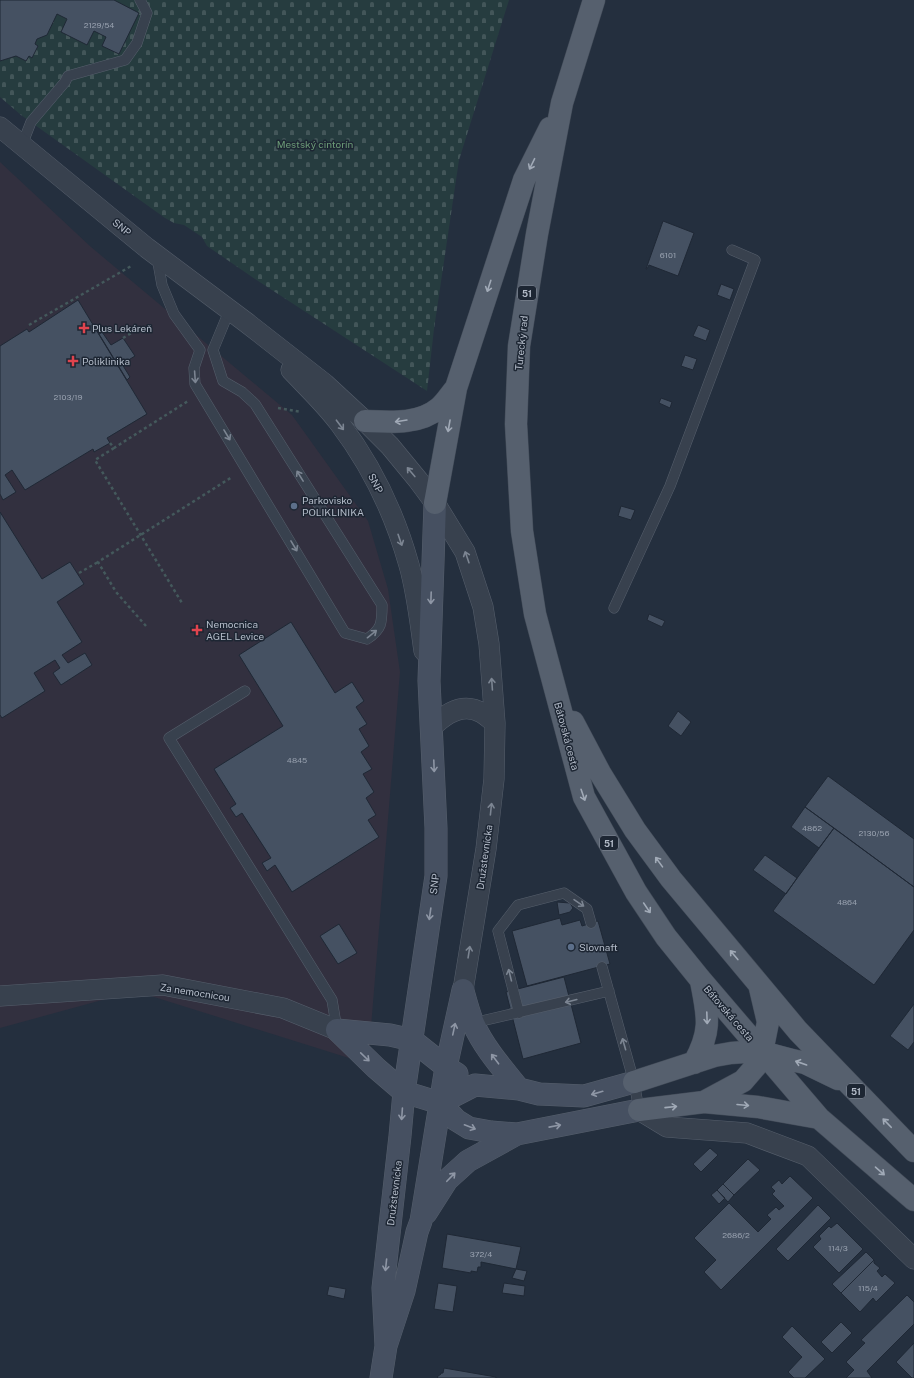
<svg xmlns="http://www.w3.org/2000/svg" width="914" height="1378" font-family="'Public Sans',sans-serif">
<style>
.medical{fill:#32303f}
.cemetery{fill:url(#cemetery-stones)}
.building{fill:#455162;stroke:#1f2835}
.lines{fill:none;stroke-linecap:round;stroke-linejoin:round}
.lane-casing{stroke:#565f6c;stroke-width:11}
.street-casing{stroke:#565f6c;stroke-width:21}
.secondary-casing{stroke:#565f6c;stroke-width:23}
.primary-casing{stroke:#414a57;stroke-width:23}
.path{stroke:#44595c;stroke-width:2.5;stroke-dasharray:3 3;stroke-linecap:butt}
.lane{stroke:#38414e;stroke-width:10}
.street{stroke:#38414e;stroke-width:20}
.secondary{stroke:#465061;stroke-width:22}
.primary{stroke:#56606e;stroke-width:22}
.oneway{stroke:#a1aab7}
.oneway2{stroke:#7c8592}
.oneway3{stroke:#8e96a5}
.health-dot{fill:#e0444e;stroke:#1d2633;stroke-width:1.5}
.service-dot{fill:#5c6f8a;stroke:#1d2633;stroke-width:1.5}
.labels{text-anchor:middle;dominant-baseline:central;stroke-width:3;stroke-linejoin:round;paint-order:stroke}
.number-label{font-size:8px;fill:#98a1af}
.shield{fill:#1d2633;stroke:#878f9c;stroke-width:1}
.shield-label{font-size:9px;font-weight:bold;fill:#b4bcc9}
.park-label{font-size:10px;fill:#6b9a76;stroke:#1d2633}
.street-label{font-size:10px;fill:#b4bcc9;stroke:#1d2633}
.poi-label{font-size:10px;fill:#b4bcc9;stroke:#1d2633;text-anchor:start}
</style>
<defs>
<pattern id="cemetery-stones" width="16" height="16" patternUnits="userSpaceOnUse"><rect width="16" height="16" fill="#263c3f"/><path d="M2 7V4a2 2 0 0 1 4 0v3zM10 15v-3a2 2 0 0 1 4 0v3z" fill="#435659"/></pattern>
</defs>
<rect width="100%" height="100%" fill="#242f3e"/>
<path class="medical" d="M0 162 91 247 292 415 368 521 388 589 400 672 368 1064 135 991 0 1028Z"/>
<path class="cemetery" d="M0 0H509L459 160 434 329 427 391 255 279 207 246 202 237 184 225 174 223 165 218 21 115 0 97Z"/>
<path class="building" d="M0 0H114L139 13 119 54 102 46 106 37 94 31 87 45 61 32 67 19 57 14 47 35 37 39 35 44 38 46 32 58 29 56 26 61 16 56 0 61Z
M663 221 694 233 678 276 649 265 647 269H646Z
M721 284 734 289 730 300 717 295Z
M78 300 147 414 107 438 110 443 94 452 93 449 25 490 12 470 5 475 16 492 3 500 0 494V346L27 329 29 332Z
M698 325 710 330 706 341 693 336Z
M102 332 111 345 123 338 135 356 122 364 130 377 127 380 99 334Z
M685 355 697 359 693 370 681 366Z
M661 398 672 402 670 408 659 403Z
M621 506 635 510 631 520 618 516Z
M0 512 42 579 70 562 84 584 57 602 82 642 62 655 68 663 85 653 92 665 61 685 53 673 60 668 55 660 34 673 45 691 2 718 0 715Z
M649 614 665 621 662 627 647 620Z
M291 622 335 693 352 682 364 701 356 707 367 724 359 729 369 746 361 752 372 769 363 774 374 792 366 798 376 815 368 820 379 837 292 892 275 865 267 871 262 863 271 858 242 813 236 817 230 808 236 804 214 769 283 726 239 655Z
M678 711 691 722 681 736 668 726Z
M828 776 914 839V887L805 807Z
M805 807 834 828 819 848 791 827Z
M834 828 914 887V930L874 985 773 911Z
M765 855 797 878 786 894 753 870Z
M557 902 570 903 573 908 570 912 559 915Z
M560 918 562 925 580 920 582 926 598 921 610 964 527 986 512 931Z
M339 924 357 953 338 964 320 936Z
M564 977 581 1043 523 1059 506 992Z
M914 1004V1042L908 1050 890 1036Z
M710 1148 718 1155 701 1172 693 1164Z
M748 1159 760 1170 734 1195 723 1184Z
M790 1176 813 1198 721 1290 704 1272 716 1260 694 1238 729 1203 758 1232 771 1219 767 1215 776 1207 779 1210 784 1206 772 1194 775 1191 771 1187 779 1180 782 1184Z
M723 1184 734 1195 728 1202 717 1190Z
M717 1190 725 1198 719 1204 711 1195Z
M818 1205 831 1218 788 1261 776 1249Z
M837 1223 863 1249 839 1273 813 1247 821 1239 819 1236 829 1226 831 1228Z
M447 1234 521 1247 516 1269 481 1262V1267H478L477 1272 471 1271V1273L442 1268Z
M866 1252 874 1260 841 1293 832 1284Z
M874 1260V1263L880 1268 877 1271 882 1277 885 1274 895 1283 876 1302 873 1298 860 1312 841 1293Z
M516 1269 527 1271 524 1281 512 1278Z
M438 1283 457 1286 453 1312 434 1309Z
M504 1283 525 1286 524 1296 502 1293Z
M329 1286 346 1289 344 1299 327 1295Z
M907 1295 914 1302V1324L867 1371 872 1378H846L854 1370 846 1362 865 1343 861 1340Z
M841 1322 852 1333 832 1353 821 1342Z
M792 1326 825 1359 805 1378H794L788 1372 802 1357 782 1337Z
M914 1343V1378H912L896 1362Z
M444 1368 496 1377V1378H438L437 1377 441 1374V1373H443Z"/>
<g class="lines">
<g class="lane-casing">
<path id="lane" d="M22 145 31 122 65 82 68 76 125 60 137 43 147 13 140 0
M157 257 162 285 174 314 200 350
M200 350 194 368 195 384 345 633 367 639C382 629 382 623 382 605L255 404 242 392 223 381 213 350 230 309
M614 608 670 486 755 260 732 250
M245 691 169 738 332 1000 337 1030
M602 967 634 1082 639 1110
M519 1013 498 931 518 905 564 893 587 909 591 923
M473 1023 609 991"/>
</g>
<g class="street-casing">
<path id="street" d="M0 127 147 248 247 323 325 384 365 421 390 446 418 480 435 503 465 552 483 607 489 644 495 723 494 779 486 849 463 990
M291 370C308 388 326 405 340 424 371 465 395 515 409 565 417 593 420 623 424 651
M432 727C446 713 464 702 482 713 487 716 491 720 495 723
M0 996 163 985 283 1008 337 1030
M639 1110 667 1127 747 1133 808 1156 914 1259"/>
</g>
<g class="secondary-casing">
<path id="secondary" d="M463 991C466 1002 469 1013 473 1023 484 1048 503 1069 519 1089
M337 1030 390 1035 412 1040 446 1067 457 1074
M337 1030 376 1068 404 1092 440 1103
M440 1103 456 1120 469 1128 491 1132 517 1134 639 1110
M440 1103 475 1085 519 1089 539 1094 584 1096 634 1082
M426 1213 447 1180 468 1161 517 1134
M386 1346 383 1288 400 1136 404 1092 436 876V828L429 681 435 503
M381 1378 386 1346 404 1291 417 1232 421 1221 446 1067 463 990"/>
</g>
<g class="primary-casing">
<path id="primary" d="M594 0 562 103 537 234 519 346 516 424 522 531 535 614 584 797 636 892 666 937 700 979 819 1118 914 1200
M365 421C389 422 419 425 439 408 445 403 450 395 455 389
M435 503 456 388 524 180 550 128
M573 722 600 773 635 830 671 879 798 1031 914 1151
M694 1063C712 1030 708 1017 701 981
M634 1082 714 1056 731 1053 745 1052H762L792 1060 805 1063 838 1079
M704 1102 743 1081 756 1066 762 1052 768 1022 760 988
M639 1110 704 1102 758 1107 819 1118"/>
</g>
<path class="path" d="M29 325 133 265
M123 338 143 326
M278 408 301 412
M110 443 114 448 188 401
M114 448 95 460 182 603
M79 573 98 562
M146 626 116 592 98 562 232 477"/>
<use href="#lane" class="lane"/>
<use href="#street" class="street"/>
<use href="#secondary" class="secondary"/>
<use href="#primary" class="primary"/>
</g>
<defs><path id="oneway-shaft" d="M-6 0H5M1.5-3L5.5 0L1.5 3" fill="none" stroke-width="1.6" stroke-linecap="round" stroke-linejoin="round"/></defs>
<g class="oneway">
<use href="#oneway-shaft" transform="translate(532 164) rotate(116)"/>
<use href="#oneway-shaft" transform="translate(489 286) rotate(108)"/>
<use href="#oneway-shaft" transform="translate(401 421) rotate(171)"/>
<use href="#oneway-shaft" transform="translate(449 426) rotate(100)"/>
<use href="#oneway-shaft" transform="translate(583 795) rotate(71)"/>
<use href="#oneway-shaft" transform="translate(659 862) rotate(-126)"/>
<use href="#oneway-shaft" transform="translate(647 908) rotate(56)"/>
<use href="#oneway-shaft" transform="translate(734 955) rotate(-130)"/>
<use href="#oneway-shaft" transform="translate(707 1018) rotate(88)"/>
<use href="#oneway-shaft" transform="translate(801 1063) rotate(-161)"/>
<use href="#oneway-shaft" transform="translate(743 1105) rotate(5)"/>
<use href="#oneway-shaft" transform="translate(671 1107) rotate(-6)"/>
<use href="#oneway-shaft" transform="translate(887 1123) rotate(-134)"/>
<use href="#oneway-shaft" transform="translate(880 1171) rotate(41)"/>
</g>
<g class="oneway2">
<use href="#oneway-shaft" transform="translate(195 377) rotate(86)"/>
<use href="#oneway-shaft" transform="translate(340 425) rotate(53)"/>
<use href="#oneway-shaft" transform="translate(227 435) rotate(59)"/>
<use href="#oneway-shaft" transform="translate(411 472) rotate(-130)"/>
<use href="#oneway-shaft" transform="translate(300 476) rotate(-122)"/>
<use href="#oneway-shaft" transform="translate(400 540) rotate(71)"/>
<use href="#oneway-shaft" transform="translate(294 546) rotate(59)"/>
<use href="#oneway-shaft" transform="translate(467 557) rotate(-109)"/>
<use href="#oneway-shaft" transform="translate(372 634) rotate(-39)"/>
<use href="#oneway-shaft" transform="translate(492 684) rotate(-94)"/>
<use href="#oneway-shaft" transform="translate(491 809) rotate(-84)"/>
<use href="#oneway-shaft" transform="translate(579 903) rotate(34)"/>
<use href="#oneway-shaft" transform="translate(469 952) rotate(-81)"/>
<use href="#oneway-shaft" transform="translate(510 975) rotate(-104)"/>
<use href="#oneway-shaft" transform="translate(571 1001) rotate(166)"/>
<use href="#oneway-shaft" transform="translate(624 1044) rotate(-106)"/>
</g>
<g class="oneway3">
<use href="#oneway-shaft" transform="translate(431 598) rotate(92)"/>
<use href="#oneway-shaft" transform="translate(434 766) rotate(88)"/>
<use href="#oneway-shaft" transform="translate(430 914) rotate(98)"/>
<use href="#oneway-shaft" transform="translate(454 1029) rotate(-78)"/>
<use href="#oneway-shaft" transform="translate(365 1057) rotate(44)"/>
<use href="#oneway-shaft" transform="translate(495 1059) rotate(-127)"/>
<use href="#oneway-shaft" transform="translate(597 1093) rotate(164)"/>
<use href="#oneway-shaft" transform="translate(402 1114) rotate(94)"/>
<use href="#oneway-shaft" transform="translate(555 1126) rotate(-11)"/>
<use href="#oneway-shaft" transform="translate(470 1127) rotate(21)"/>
<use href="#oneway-shaft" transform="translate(451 1177) rotate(-46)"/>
<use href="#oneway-shaft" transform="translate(386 1265) rotate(96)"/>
</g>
<g class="health-dot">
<path d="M82 322h4v4h4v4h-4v4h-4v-4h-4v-4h4z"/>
<path d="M71 355h4v4h4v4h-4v4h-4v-4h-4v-4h4z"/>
<path d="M195 624h4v4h4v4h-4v4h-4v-4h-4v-4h4z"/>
</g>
<g class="service-dot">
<circle cx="294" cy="506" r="4"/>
<circle cx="571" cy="947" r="4"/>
</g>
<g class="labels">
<g class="number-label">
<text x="99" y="25">2129/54</text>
<text x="668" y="255">6101</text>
<text x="68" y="397">2103/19</text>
<text x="297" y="760">4845</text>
<text x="812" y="828">4862</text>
<text x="874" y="833">2130/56</text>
<text x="847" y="902">4864</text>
<text x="736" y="1235">2686/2</text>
<text x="838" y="1248">114/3</text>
<text x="481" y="1254">372/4</text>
<text x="868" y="1288">115/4</text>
</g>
<g class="shield">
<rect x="518" y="286" width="18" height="14" rx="3"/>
<rect x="600" y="836" width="18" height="14" rx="3"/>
<rect x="847" y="1084" width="18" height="14" rx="3"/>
</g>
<g class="shield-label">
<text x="527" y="293">51</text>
<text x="609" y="843">51</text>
<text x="856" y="1091">51</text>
</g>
<g class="park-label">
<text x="315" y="144">Mestský cintorín</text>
</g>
<g class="street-label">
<text transform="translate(122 227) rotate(39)">SNP</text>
<text transform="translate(521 343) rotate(-84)">Turecký rad</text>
<text transform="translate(376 483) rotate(63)">SNP</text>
<text transform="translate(567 736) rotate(75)">Bátovská cesta</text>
<text transform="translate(484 857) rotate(-82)">Družstevnícka</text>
<text transform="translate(434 884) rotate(-83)">SNP</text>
<text transform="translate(195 992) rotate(9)">Za nemocnicou</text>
<text transform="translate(729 1013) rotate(49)">Bátovská cesta</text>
<text transform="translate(394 1193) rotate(-83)">Družstevnícka</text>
</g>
<g class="poi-label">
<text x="92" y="328">Plus Lekáreň</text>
<text x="82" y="361">Poliklinika</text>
<text x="302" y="500">Parkovisko<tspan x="302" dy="12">POLIKLINIKA</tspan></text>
<text x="206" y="624">Nemocnica<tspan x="206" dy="12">AGEL Levice</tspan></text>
<text x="579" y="947">Slovnaft</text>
</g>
</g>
</svg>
